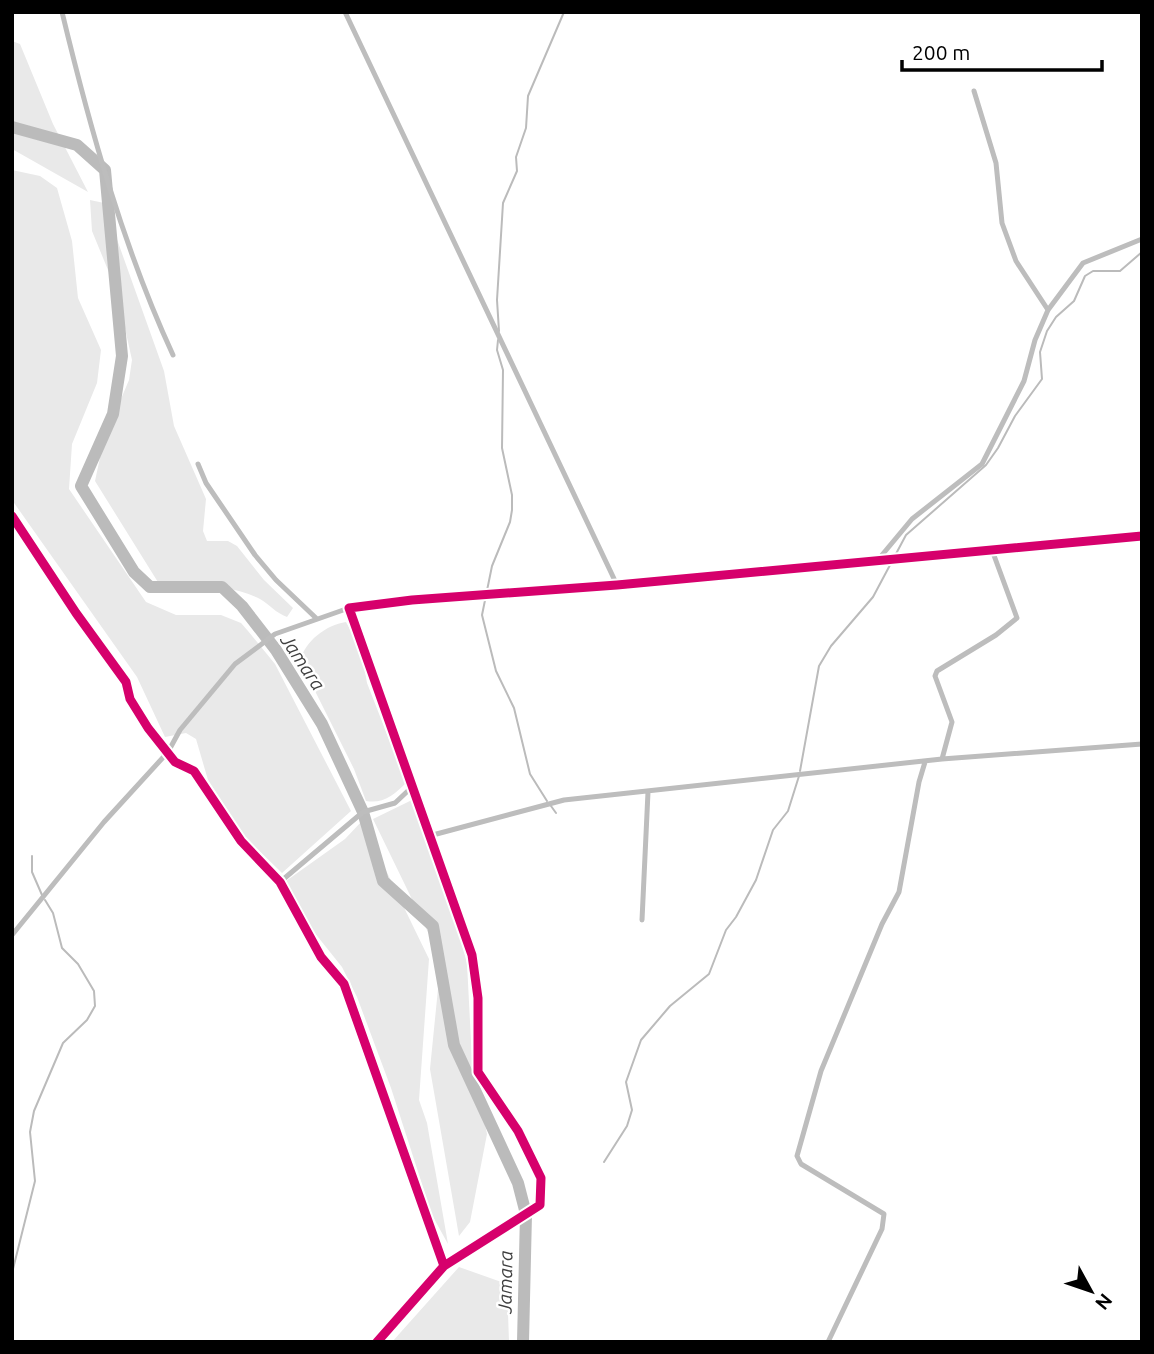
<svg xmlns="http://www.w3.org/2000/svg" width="1154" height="1354" font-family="Ubuntu,sans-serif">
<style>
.green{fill:#e9e9e9}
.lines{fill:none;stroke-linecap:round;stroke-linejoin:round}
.stream{stroke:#bbb;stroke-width:2}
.river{stroke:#bbb;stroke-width:12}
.minor{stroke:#bdbdbd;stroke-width:5}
.cycleway-casing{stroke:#fff;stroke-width:13}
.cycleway{stroke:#d6006c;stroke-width:9}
.labels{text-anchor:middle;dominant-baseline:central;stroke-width:5;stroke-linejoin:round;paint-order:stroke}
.water-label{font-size:19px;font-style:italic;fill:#3f3f3f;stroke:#fff}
</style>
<rect width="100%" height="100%" fill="#fff"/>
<path class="green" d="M12 41 20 44 53 124 88 192 12 149Z
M12 170 40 176 57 188 72 241 78 298 101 350 97 383 72 444 69 489 146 602 176 615H221L241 623 248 631 275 664 351 811 282 873 246 838 208 780 196 739 186 733 165 737 137 677 12 500Z
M90 200 104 203 164 371 174 426 206 499 203 531 207 541H228L237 546 264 580 293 608 287 617C276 613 270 605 260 599 230 584 193 583 161 587L95 481 104 439 129 380 132 360 117 292 92 231Z
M346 622 361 649 367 683 406 783C394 795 383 804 366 801L354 769 300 661C305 641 326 625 346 622Z
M412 800 457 927 467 963 472 1061 487 1134 470 1222 459 1236 430 1069 441 959 373 819Z
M362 821 429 959 419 1100 427 1123 448 1244 432 1215 391 1088 357 997 342 967 314 932 286 881 345 839Z
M459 1267 507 1284 509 1342H392Z"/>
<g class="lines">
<path class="stream" d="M499 331 497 300 503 203 517 171 516 157 526 128 528 96 564 12
M498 340 497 350 503 370 502 448 512 495V510L510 522 492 566 482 615 496 671 514 708 530 774 547 801
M800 771 819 666 831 646 873 597 906 535 986 465 998 448 1015 416 1042 379 1040 352 1047 331 1056 317 1074 301 1085 276 1093 271H1120L1142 252
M551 806 556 813
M32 856V872L42 895
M604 1162 627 1126 632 1110 626 1082 641 1040 670 1006 709 974 726 930 736 917 756 880 773 830 788 811 799 776
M12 1273 35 1181 30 1132 34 1111 63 1043 87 1020 95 1006 94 991 78 964 62 948 53 913 45 900"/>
<path class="river" d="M12 127 77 145 105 170 122 356 113 414 81 486 134 572 150 587H222L242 606 276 650 322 724 363 812 383 881 433 926 454 1045 518 1183 526 1214 523 1342"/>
<path class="minor" d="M62 12C90 128 123 247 173 355
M345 12 617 585
M974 91 996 163 1002 223 1016 261 1048 310
M198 464 206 483 255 555 276 580 317 619
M12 516 76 613 126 682 130 699 148 728 175 762 194 771 241 841 280 882 321 957 344 984 444 1266
M877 561 912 519 982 464 1024 381 1035 340 1048 310 1083 263 1142 239
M942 759 952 722 935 676 937 671 996 635 1017 618 992 550
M429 836 564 800 942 759 1142 744
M280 882 363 812 395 803 412 787
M642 920 648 792
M12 935 104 822 168 752 180 730 235 664 275 634 349 608
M377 1342 444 1266 540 1205 541 1178 518 1131 478 1072V998L472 955 349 608 412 600 617 585 1142 536
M828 1342 882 1229 884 1214 801 1164 797 1156 821 1071 882 924 899 892 919 782 925 762"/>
<g class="cycleway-casing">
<path id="cycleway" d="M12 516 76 613 126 682 130 699 148 728 175 762 194 771 241 841 280 882 321 957 344 984 444 1266
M377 1342 444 1266 540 1205 541 1178 518 1131 478 1072V998L472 955 349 608 412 600 617 585 1142 536"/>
</g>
<use href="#cycleway" class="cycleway"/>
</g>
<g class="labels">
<g class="water-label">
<text transform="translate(303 662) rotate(56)">Jamara</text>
<text transform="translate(505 1282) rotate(-89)">Jamara</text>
</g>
</g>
<rect width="1154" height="1354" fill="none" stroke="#000000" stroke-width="28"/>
<g transform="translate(1091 1291) rotate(130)" stroke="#ffffff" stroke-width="5" paint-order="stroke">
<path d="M0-5L12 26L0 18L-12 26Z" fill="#000000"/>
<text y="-10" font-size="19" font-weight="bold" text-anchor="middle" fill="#000000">N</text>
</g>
<path d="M902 60v10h200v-10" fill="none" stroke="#000000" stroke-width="3.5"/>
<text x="912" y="60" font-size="21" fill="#000000" stroke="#ffffff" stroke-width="5" paint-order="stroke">200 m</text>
</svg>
